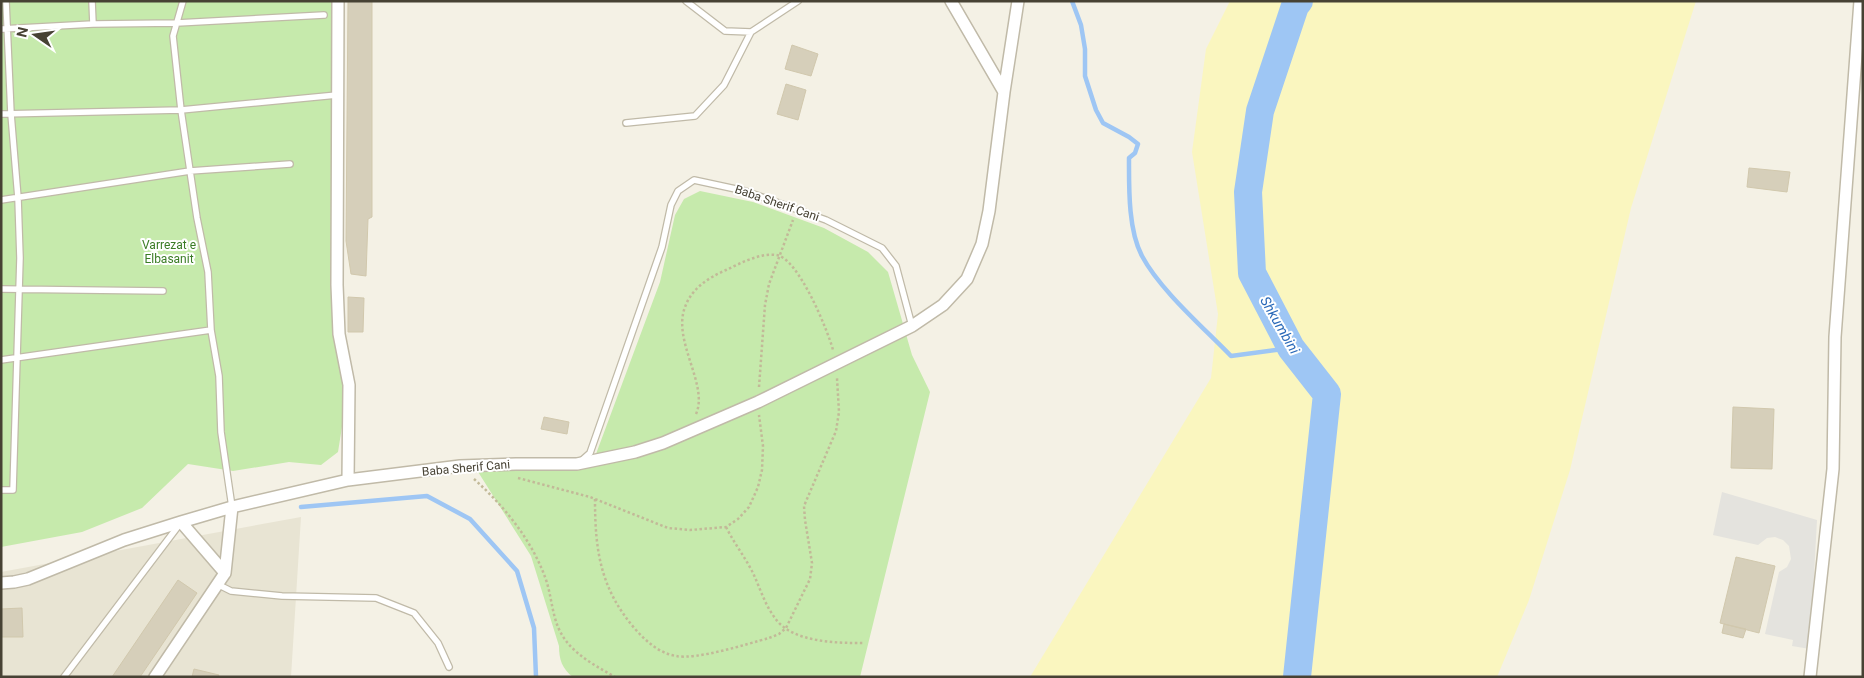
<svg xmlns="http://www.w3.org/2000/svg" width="1864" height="678" font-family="Roboto,sans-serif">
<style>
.residential{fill:#e8e4d3}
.green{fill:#c6eaac}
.sand{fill:#faf6bf}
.parking{fill:#e4e3de}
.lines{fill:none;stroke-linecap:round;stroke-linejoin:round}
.stream{stroke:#9ec6f4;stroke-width:4.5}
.river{stroke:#9ec6f4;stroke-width:28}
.building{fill:#d6cfba;stroke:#d1c8ad}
.lane-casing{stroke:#c0baa8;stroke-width:8}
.street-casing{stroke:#c0baa8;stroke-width:14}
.path{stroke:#c2b998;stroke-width:2.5;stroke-dasharray:2.5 2.5;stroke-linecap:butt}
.lane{stroke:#fff;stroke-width:5.5}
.street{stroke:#fff;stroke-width:11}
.labels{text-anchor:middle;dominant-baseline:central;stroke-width:4;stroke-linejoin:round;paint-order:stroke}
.street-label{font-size:12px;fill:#474234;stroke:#fff}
.park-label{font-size:12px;fill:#3a7c25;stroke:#fff}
.water-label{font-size:14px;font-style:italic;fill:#2868b8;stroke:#fff}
</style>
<rect width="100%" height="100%" fill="#f4f1e5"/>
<path class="residential" d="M301 517 291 677H1V572Z"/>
<path class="green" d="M1 1H334L337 294 345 408 338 452 321 465 289 462 233 471 188 464 142 508 82 532 1 547Z
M700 191 753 202 824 228 868 252 888 272 912 355 930 392 860 677H573C562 669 559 659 559 646L531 556 475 467 593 462 660 282 675 215 684 199Z"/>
<path class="sand" d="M1230 1H1696L1631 208 1570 470 1529 600 1497 677H1030L1211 378 1218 314 1192 152 1206 49Z"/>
<path class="parking" d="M1722 492 1817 520 1810 649 1792 646 1793 640 1765 634 1779 572 1787 567 1791 559 1789 546 1783 540 1775 537 1767 538 1758 545 1713 535Z"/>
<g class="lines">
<path class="stream" d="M1072 1 1081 25 1085 49V76L1096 110 1103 123 1129 137 1138 144 1135 153 1129 158C1129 187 1128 230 1142 256 1160 290 1204 328 1231 356L1291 348
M301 507 427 496 470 519 517 571 534 628 536 677"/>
<path class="river" d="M1297 677 1327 394 1291 348 1252 273 1248 192 1260 111 1295 6 1299 1"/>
</g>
<path class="building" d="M348 1H372V217L368 219 366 276 351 274 346 241Z
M792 45 818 54 811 76 785 69Z
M786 84 806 90 798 120 777 114Z
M1749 168 1790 172 1787 192 1747 187Z
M348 297 364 298 363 332H348Z
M1733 407 1774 409 1772 469 1731 468Z
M544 417 569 422 567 434 541 429Z
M1736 557 1775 566 1759 633 1720 623Z
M178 580 197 593 140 677H112Z
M22 608 23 637H1V609Z
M1724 624 1746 629 1743 638 1722 633Z
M194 669 219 675 218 677H192Z"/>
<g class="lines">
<g class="lane-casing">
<path id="lane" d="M92 1 93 24
M183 1 173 36 181 110 197 218 208 272 211 330 219 376 221 432 232 507
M686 1 725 31 751 32 798 1
M1 29 93 24 177 23 324 15
M1 114 181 110 337 95
M626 123 695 116 724 85 751 32
M1 200 190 171 290 164
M1 289 163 291
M1 360 211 330
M581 461 590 453 662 247 671 205 678 191 694 180 745 191 826 220 882 248 896 266 912 326
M1 490H13L20 258 18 198 11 114 6 1
M217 584 231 591 282 596 376 598 414 613 438 643 449 667
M64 677 179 525"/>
</g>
<g class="street-casing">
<path id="street" d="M338 1 337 285 339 334 349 385 348 480
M1004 92 1018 1
M181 522 225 573
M1 583 14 582 28 579 124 540 181 522 232 507 348 480 460 466 516 464H577L635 452 663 443 758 402 912 326 943 305 967 279 982 244 989 211 1004 92 951 1
M155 677 225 573 232 507
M1810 677 1833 469 1835 337 1860 1"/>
</g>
<path class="path" d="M759 387 765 305 769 284 793 220
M696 414C709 385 672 341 685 307 692 288 708 278 726 270 741 263 759 253 776 255 798 257 828 331 833 350
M518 478 590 497 668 528 690 530 726 527 738 519 749 507 758 487 762 470 763 446 759 415
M474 479C504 506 531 539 545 577 550 590 551 604 555 618 563 649 589 662 615 677
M595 499C595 550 600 589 636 630 647 642 659 653 676 656 697 660 747 644 769 638L779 634 786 628 810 579 812 563 805 520 804 506 836 431 839 412 837 378
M726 527C734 543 745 557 753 573 760 588 765 605 775 618 792 643 838 643 864 643"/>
<use href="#lane" class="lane"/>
<use href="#street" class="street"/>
</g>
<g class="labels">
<g class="street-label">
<text transform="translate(777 203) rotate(19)">Baba Sherif Cani</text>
<text transform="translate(466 468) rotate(-5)">Baba Sherif Cani</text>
</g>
<g class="park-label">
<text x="169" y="245">Varrezat e<tspan x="169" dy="14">Elbasanit</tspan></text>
</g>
<g class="water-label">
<text transform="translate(1280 325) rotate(60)">Shkumbini</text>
</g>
</g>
<rect width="1864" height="678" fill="none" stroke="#474234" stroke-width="5"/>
<g transform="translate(35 35) rotate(283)" stroke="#ffffff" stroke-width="4" paint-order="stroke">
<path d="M0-4L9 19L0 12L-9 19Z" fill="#474234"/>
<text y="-8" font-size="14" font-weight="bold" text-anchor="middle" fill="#474234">N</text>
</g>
</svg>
